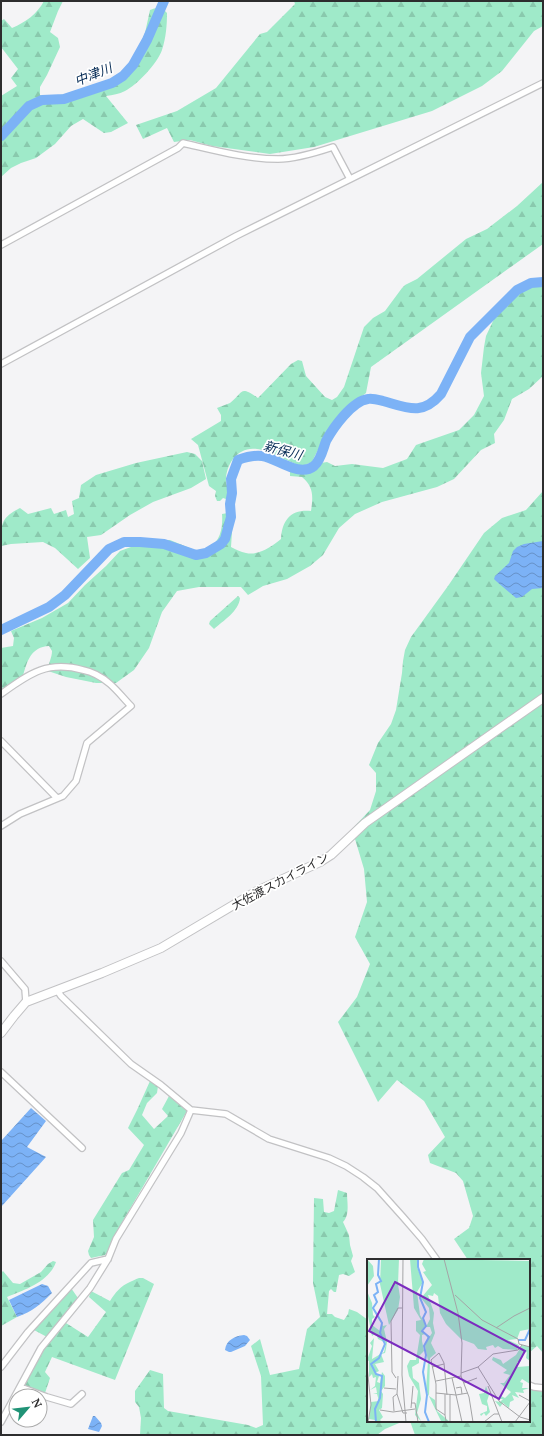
<svg xmlns="http://www.w3.org/2000/svg" width="544" height="1436" font-family="'Noto Serif','Noto Sans JP',serif">
<style>
.forest{fill:url(#forest-firs)}
.water{fill:url(#water-waves)}
.lines{fill:none;stroke-linecap:round;stroke-linejoin:round}
.river{stroke:#7cb2f6;stroke-width:10}
.street-casing{stroke:#c2c2c4;stroke-width:8}
.secondary-casing{stroke:#c2c2c4;stroke-width:10}
.street{stroke:#fff;stroke-width:5.5}
.secondary{stroke:#fff;stroke-width:8}
.labels{text-anchor:middle;dominant-baseline:central;stroke-width:3.5;stroke-linejoin:round;paint-order:stroke}
.street-label{font-size:12px;fill:#2d2d2e;stroke:#fff}
.water-label{font-size:13px;font-style:italic;fill:#052a54;stroke:#fff}
.inset-river{fill:none;stroke:#7cb2f6;stroke-width:2}
.inset-road{fill:none;stroke:#a4a4a6;stroke-width:1}
.view{fill:#7b2cbf;fill-opacity:0.15;stroke:#7b2cbf;stroke-width:2}
.inset-edge{fill:none;stroke:#2d2d2e;stroke-width:2}
</style>
<defs>
<pattern id="forest-firs" width="22" height="20" patternUnits="userSpaceOnUse"><rect width="22" height="20" fill="#9feac9"/><path d="M5 1l3.5 6h-7zM16 11l3.5 6h-7z" fill="#89c9ad"/></pattern>
<pattern id="water-waves" width="16" height="10" patternUnits="userSpaceOnUse"><rect width="16" height="10" fill="#7cb2f6"/><path d="M0 5q4-4 8 0t8 0" fill="none" stroke="#6691c8"/></pattern>
</defs>
<rect width="100%" height="100%" fill="#f4f4f6"/>
<path class="forest" d="M44 1H63L58 11 50 32 58 38 60 47 47 75 40 87V95L47 97 73 93 102 85 123 73 132 63 145 33 150 10C157 7 162 7 167 13 167 25 166 38 162 50 157 64 137 85 125 91 119 94 113 95 106 96L128 123 111 132 104 133 83 119 71 126 55 144 36 158 21 163 11 168 1 177V96L17 86 11 78 18 69 1 47V21L4 19 12 28C26 22 37 14 44 1Z
M294 1H543V26L534 31 502 71 482 86 432 111 314 147 270 154 212 146 190 140 174 142 167 128 143 139 136 125 177 111 216 88 260 34 267 32 295 4Z
M543 182V244L371 367 366 393C340 413 326 433 312 462L305 465H298C288 461 267 450 257 449 239 446 226 463 226 480 226 485 229 490 229 495L226 499 223 498 220 501H217L215 496 216 491 209 486 198 445 191 439 221 421V415L217 408C221 406 226 405 230 403 244 392 239 385 258 398L291 364 298 360 302 361 306 376 325 397 332 400 337 397 344 387 364 327 373 318 385 311 402 288 405 285 417 279 466 239 487 229 517 206Z
M543 284V376L529 389 512 399 504 420 494 434 495 443 481 450 454 479 437 487 382 502 355 514 339 528 323 555 310 566 287 579 263 586 248 595 241 587H199L177 591 162 612 149 648 134 670 116 683H96L66 677 48 671C48 663 52 658 52 651L49 646C31 647 27 661 23 676L1 690V648L13 646 14 638 11 631 42 618 68 603 85 585 106 566 120 551 150 540H170L197 551C201 550 206 549 210 547 221 541 223 525 222 514L228 513 233 517 231 547C235 549 241 552 246 553 259 556 272 546 281 539 282 519 292 509 311 511 313 497 314 487 302 477L290 476V471H305L314 469 321 463 327 462 335 466 352 464 383 468 407 459 416 445 459 430 474 415 484 396 481 373 484 347 486 336 494 319 520 292 532 286Z
M187 452 195 454 202 461 206 479 191 488 153 502 130 515 101 535 87 537 90 558 78 569 55 548 43 542 11 544 1 546C1 525 0 518 20 508L28 514 51 508 54 514 66 510 68 517 74 514 72 501 79 498 81 485 96 475 136 463Z
M543 491V1353L537 1346 529 1353V1260H468L454 1239 469 1228 473 1216 463 1181 456 1173 430 1163 428 1155 445 1137 424 1101 397 1080 378 1102 338 1022 357 997 370 964 355 937 367 902 364 869 352 829 370 810 376 791V773L369 765 378 743 391 724 396 710 402 673 403 661 405 650 411 637 448 586 484 533 502 518 526 510Z
M238 596 240 598C239 611 223 621 214 629L209 624 210 621Z
M150 1081 158 1086 157 1093 147 1103 142 1115 154 1129 168 1116 162 1109 169 1096 187 1111 120 1226 109 1250 105 1255 91 1258 89 1255 88 1251 94 1237 93 1220 122 1173 129 1170 144 1145 128 1128 137 1110Z
M338 1190 347 1193C347 1202 350 1215 343 1222L349 1235 350 1245 353 1256 351 1261 355 1272 349 1276 343 1274 339 1275 336 1292H334L331 1289 329 1291 327 1314H332L335 1317 344 1320 348 1314 349 1309 357 1312 368 1320V1421H404L385 1429 377 1435H140L141 1418 139 1407 135 1402V1391L150 1370 163 1374 164 1408 168 1411 248 1425 256 1428 263 1425 261 1376 251 1346 260 1339 270 1375 299 1369 307 1329 320 1317 313 1283 314 1198 323 1199 324 1212 329 1213 334 1211Z
M53 1261 56 1262C49 1282 24 1290 7 1297L17 1317 1 1326V1273L3 1271 13 1283 20 1284 41 1272 48 1264Z
M139 1278H143L154 1284 115 1380 52 1357 45 1372 50 1378 45 1393 24 1386 44 1348 66 1323 88 1337 106 1312 89 1297 91 1291 110 1301C119 1287 124 1284 139 1278Z
M71 1288 78 1298 47 1337 34 1330Z
M529 1388 543 1392V1435H415L410 1421H529Z"/>
<path class="water" d="M543 541V588L532 589 522 597 516 598 496 581 494 579 495 576 509 563 513 551 517 547 524 544Z
M31 1108 46 1121 27 1147 46 1157 1 1207V1141Z
M42 1284 48 1286 52 1293C40 1305 33 1311 17 1317L9 1300Z
M244 1335 247 1336 250 1340 245 1346 231 1352H229L225 1350C226 1340 235 1336 244 1335Z
M93 1416H95L101 1423 102 1426 99 1432 88 1429Z"/>
<g class="lines">
<path class="river" d="M1 136 29 106 42 100 64 99 112 83 123 76 133 65 147 40 164 1
M1 630 49 607 65 595 109 549 124 542H140L164 544 196 555 206 553 221 544 225 539 231 517 230 504 232 493 231 479 238 460C246 457 253 455 262 456 277 458 299 478 314 466 321 460 323 449 326 441 333 428 352 401 368 399 372 398 379 400 383 401 408 408 422 416 441 394L470 337 517 290 531 283 543 282"/>
<g class="street-casing">
<path id="street" d="M1 245 178 148 183 143C214 150 246 159 278 159 294 159 318 152 333 147L350 179
M1 364 236 236 543 83
M1 694C29 674 47 660 83 670 93 672 102 677 110 684 118 691 124 699 131 706L87 743 76 781 63 796 20 814 1 826
M1 741 57 798
M1 961 25 989 26 1002
M57 990 61 996 131 1064 161 1085 191 1110 226 1114 269 1139 329 1158 346 1166 363 1177 377 1188 403 1217 422 1239 437 1260
M1 1072 82 1148
M1 1367 28 1332 91 1263 108 1259
M529 1385 534 1387 543 1388
M20 1387 47 1397 71 1404 82 1394
M1 1422 41 1348 90 1288 108 1259 116 1239 181 1133 191 1110"/>
</g>
<g class="secondary-casing">
<path id="secondary" d="M1 1033 14 1016 26 1002 102 973 161 948 257 891 320 862 331 855 365 823 543 698"/>
</g>
<use href="#street" class="street"/>
<use href="#secondary" class="secondary"/>
</g>
<g class="labels">
<g class="street-label">
<text transform="translate(280 881) rotate(-28)">大佐渡スカイライン</text>
</g>
<g class="water-label">
<text transform="translate(93 74) rotate(-22)">中津川</text>
<text transform="translate(283 450) rotate(15)">新保川</text>
</g>
</g>
<g transform="translate(367 1259)">
<rect width="163" height="163" fill="#f4f4f6"/>
<path d="M0 0 6 7 7 17 0 27ZM14 0H32L31 25 33 38 31 51 22 66 13 25ZM43 0H50V8L56 23 50 33 53 56 59 66 55 71 58 75 55 76V82L57 92 52 97V104L45 108 46 119 52 124 54 140 50 154 54 162 48 156 51 132 42 117 40 107 43 101H49L53 76 49 72V62L54 61 47 49ZM57 0 163 2V70L153 72 150 80 141 81 152 86 150 91 136 90 131 87 128 89 126 86 119 88 120 91 111 90 107 85 94 80 79 65 73 54 71 37 67 34 66 37 61 36 67 54 66 64 68 74 64 84 69 94 63 99 62 137 68 141 70 152 83 163 74 162 59 131 61 102 58 87 61 80 59 76 63 77 65 74 63 68H59L63 60 62 49 54 39 65 26 56 13 59 12 55 5ZM0 32 5 44 6 56 8 58 5 60V66L13 72 15 64 12 57 16 67 20 66 17 70 20 83 19 90 18 94 14 95 17 103 8 105 12 112 8 114 12 117 10 123 13 124 15 113 18 117V127L14 132 16 135 15 149 12 151 16 158 13 161 15 163H9V155L8 161 2 160 4 143 12 142 10 135 6 134H10L9 128 3 131 8 127 9 118 6 119 5 115 2 118V102L0 101 5 87 3 84 7 79 5 100 17 93 19 84 11 80 9 74 5 77 0 52ZM155 86 163 88V102L159 99 160 93 157 94 153 103H150V108L163 107V125L155 120 153 123 156 124 155 129H162L156 131 157 134 148 133 152 139 145 136 147 141 143 143 142 149 136 144 133 148 128 142 133 143 136 140H131L134 137 138 139 144 133 133 124H137L143 116 136 114 140 111 125 101 126 98 134 101 136 105 149 96ZM119 127 122 136 120 142 123 153 119 157 117 154 114 157 113 155 120 152V147L115 145 112 135 117 134Z" fill="#9feac9"/>
<path class="inset-river" d="M51 0V8L56 23 53 39 59 53 56 59 59 67 55 72 62 78 57 87 59 96 56 113 60 136 58 153 62 163M151 81H158L163 70M9 163 8 150 13 139 15 117 9 115 4 105 12 99 18 85 13 74 15 64 6 49 10 43 7 36 11 33 9 25 14 22 11 16 12 0"/>
<path class="inset-road" d="M36 0 35 116 39 163M77 0 91 54 95 84 94 117 102 138 106 163M88 36 115 61 151 80 152 85 163 88M129 69 147 57 163 49M0 80V100M0 107 4 146 1 163M65 108 77 105M111 108 132 142 153 158 163 161M94 114 111 108 126 95 151 91 155 86M31 117 30 135 36 154H40M29 119 25 113 24 62 31 49H35M85 119 89 136M69 122 94 117M97 124 110 119M121 127 135 163M17 129 29 130M89 129 94 128 95 135M69 134 89 136 101 134M80 136 77 104 72 94 64 101 69 125V150L78 156 79 162 84 163M89 136 95 163M152 136 163 142M44 144H48L51 163M44 149 46 127M13 151 26 153 48 150M27 152 26 138 30 135M78 156V135M83 162V136M117 163 127 155H132M148 163 163 143"/>
<path class="view" d="M28 23 158 92 132 140 2 72Z"/>
<rect width="163" height="163" class="inset-edge"/>
</g>
<rect width="544" height="1436" fill="none" stroke="#2d2d2e" stroke-width="4"/>
<g transform="translate(28 1408) rotate(62)"><circle r="19" fill="#ffffff" stroke="#ababab"/>
<path d="M0-3L7 15L0 10L-7 15Z" fill="#209376"/>
<text y="-6" font-size="11" font-weight="bold" text-anchor="middle" fill="#2d2d2e">N</text>
</g>
</svg>
